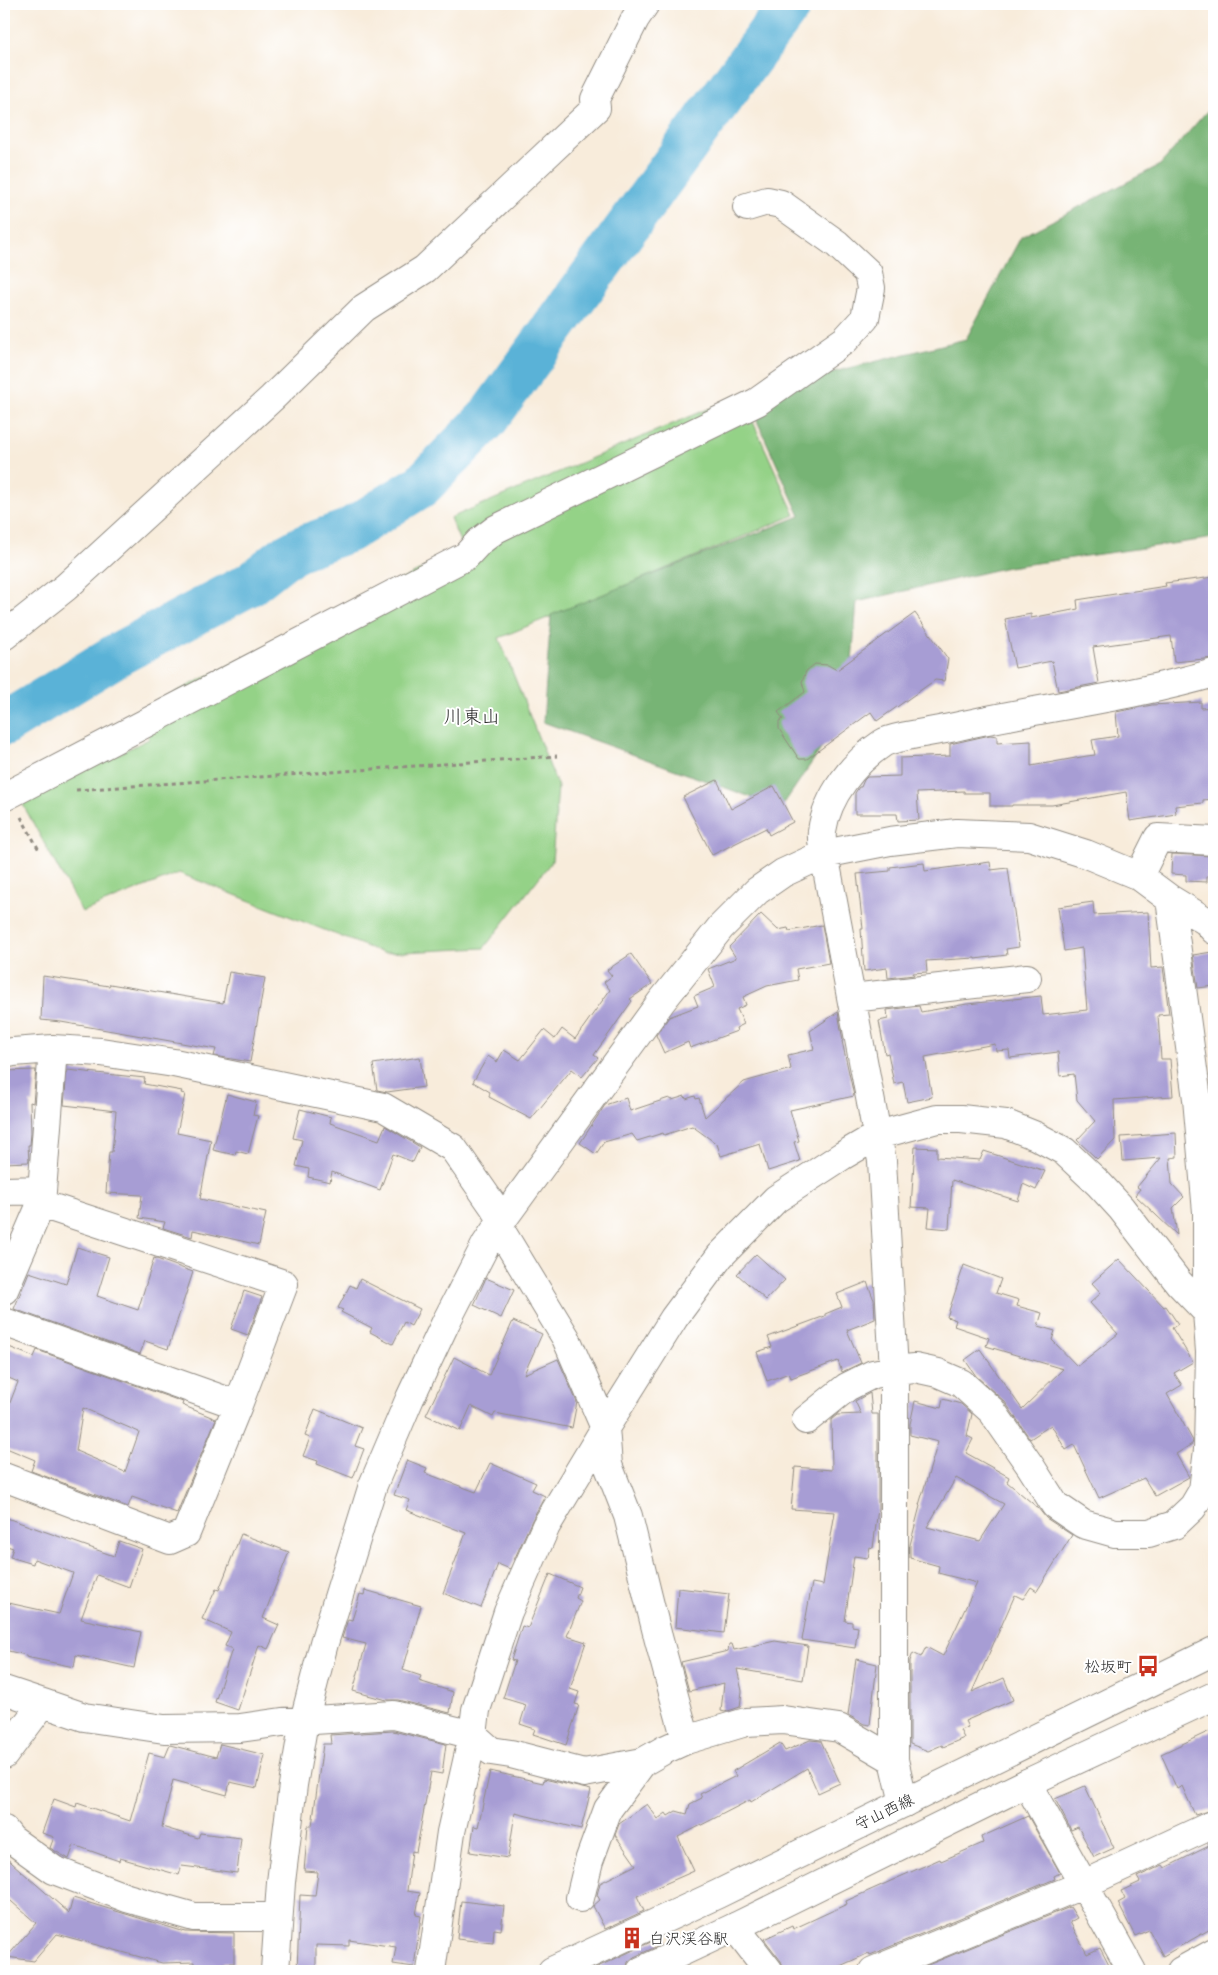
<svg xmlns="http://www.w3.org/2000/svg" width="1218" height="1975" font-family="Itim,'Klee One',sans-serif">
<style>
.green{fill:#94d287;stroke:#607e59}
.forest{fill:#77b474;stroke:#517050}
.lines{fill:none;stroke-linecap:round;stroke-linejoin:round}
.river{stroke:#5ab2d7;stroke-width:44}
.building{fill:#a79dd4;fill-rule:evenodd}
.minor-casing{stroke:#928c83;stroke-width:30}
.major-casing{stroke:#928c83;stroke-width:30}
.path{stroke:#928c83;stroke-width:3;stroke-dasharray:4 4;stroke-linecap:butt}
.minor{stroke:#fff;stroke-width:28}
.major{stroke:#fff;stroke-width:28}
.labels{text-anchor:middle;dominant-baseline:central;stroke-width:4;stroke-linejoin:round;paint-order:stroke}
.poi-label{font-size:16px;fill:#2b2b2b;stroke:#fff;text-anchor:end}
.street-label{font-size:16px;fill:#2b2b2b;stroke:#fff}
.quarter-label{font-size:19px;fill:#2b2b2b;stroke:#fff}
</style>
<rect width="100%" height="100%" fill="#fff"/>
<filter id="ink" filterUnits="userSpaceOnUse"><feTurbulence type="fractalNoise" baseFrequency=".02" numOctaves="2"/><feDisplacementMap in="SourceGraphic" scale="10" xChannelSelector="R" yChannelSelector="G"/><feConvolveMatrix kernelMatrix="1 2 1 2 8 2 1 2 1" color-interpolation-filters="sRGB"/></filter>
<filter id="wash" filterUnits="userSpaceOnUse"><feTurbulence type="fractalNoise" baseFrequency=".0096" numOctaves="4" result="noise"/><feDisplacementMap in="SourceGraphic" scale="20" xChannelSelector="R" yChannelSelector="G"/><feGaussianBlur stdDeviation="1.12" result="paint"/><feColorMatrix in="noise" values="0 0 0 0 0 0 0 0 0 0 0 0 0 0 0 0 0 1.4 0 .05"/><feComposite in="paint" operator="in"/></filter>
<g filter="url(#wash)">
<rect width="100%" height="100%" fill="#f8ecdb"/>
<path class="green" d="M741 395 795 515 499 638 558 787 552 861 484 948 383 953 179 873 82 912 21 801 149 739 144 708 463 549 450 518Z"/>
<path class="forest" d="M1214 103V538L1008 567 857 602 848 709 781 808 543 722 551 615 800 516 745 394 966 339 1021 237 1160 165Z"/>
<g class="lines">
<path class="river" d="M4 724 120 653 250 584 283 558 303 547 348 531 421 486 487 419 790 4"/>
</g>
<g id="blocks">
<path class="building" d="M1214 577V658L1174 662 1171 636 1093 647 1099 683 1058 691 1052 661 1015 668 1005 619 1031 614V618L1078 609 1077 600 1166 586 1165 583Z
M915 613 948 659 944 681 935 680 877 721 871 712 807 759H799L779 729V721L783 719 778 712 805 692 802 682 806 671 815 664 828 665 837 670Z
M1201 702V708L1214 707V799L1203 800V803L1175 806 1176 814 1130 821 1126 792 1052 805H1012V806H990V793H964V791L917 793 919 820 898 821 897 814H855V793L859 787H861L864 780 867 777 900 776V758L950 756V744L990 735 997 736V743L1031 741V766L1087 756 1095 755 1092 740 1118 736 1116 712 1152 705Z
M717 780 731 809 774 786 793 822 769 835 766 828 712 855 683 797Z
M1172 854 1214 856V877L1207 876V882L1186 881V875L1171 874Z
M990 862 991 870 1008 868 1019 947 1006 949 1007 955 975 959V958L926 961 927 972 913 973 914 975 888 978 887 968 864 971 861 929H863L857 874 890 871V867L924 863 925 871Z
M1093 902 1094 915 1148 912 1151 968 1163 967 1169 1014 1158 1015 1161 1059H1170L1173 1096 1114 1100 1115 1140 1097 1159 1077 1140 1095 1121 1077 1100 1074 1074 1060 1076 1058 1052 1010 1058 1009 1050 996 1051 995 1044 925 1057 932 1097 907 1102 903 1082 894 1084 888 1053 885 1054 879 1021 888 1019 887 1010 919 1006 921 1012 967 1004 1041 996 1043 1015 1087 1010 1082 948 1064 951 1058 907Z
M761 914 778 930 788 928 789 931 822 925 829 963 796 969 798 980 767 986 743 997 746 1005 737 1009 744 1024 736 1028 737 1031 690 1048 688 1042 664 1053 656 1035 669 1017 698 1006 694 996 715 987 708 969 736 958 729 947Z
M1212 952 1213 961 1214 960V986L1198 988 1193 955Z
M631 954 652 984 630 999 632 1001 594 1055 598 1058 582 1077 572 1069 531 1119 489 1097 490 1092 473 1082 488 1056 497 1062 504 1050 520 1060 544 1030 555 1039 562 1029 575 1039 610 990 604 982 612 976 607 970Z
M229 972 265 978 250 1062 214 1056 216 1049 61 1022 41 1020 43 976 109 986 110 984 223 1003Z
M838 1012 843 1041H842L854 1096 790 1110 799 1141 794 1142 800 1161 768 1171 760 1144 721 1156 717 1144 692 1126 664 1135 663 1133 637 1141 632 1134 604 1142 596 1154 580 1143 605 1105 626 1098 630 1111 669 1098 672 1100 685 1096 686 1099 695 1096 696 1099 699 1098 705 1117 744 1082 791 1069 788 1055 814 1049 810 1031Z
M420 1057 424 1087 387 1092 377 1090 373 1064Z
M36 1070 33 1103 30 1102 31 1133 30 1145H28L29 1162 4 1163V1071Z
M67 1070 145 1078 144 1084 182 1091 181 1093 185 1094 177 1133 211 1140 200 1199 266 1213 259 1245 193 1230 192 1237 163 1228 165 1222 139 1218 142 1195 106 1193 109 1152H112L116 1111 64 1105Z
M227 1094 256 1102 253 1115 258 1116 248 1154 236 1151 235 1155 213 1150Z
M300 1109 331 1117 330 1123 379 1140 385 1126 420 1147 413 1162 393 1154 380 1190 332 1172 330 1182 308 1177 309 1169 296 1166 302 1140 293 1138Z
M1176 1133 1177 1157 1170 1158 1172 1184 1184 1197 1173 1208 1177 1235 1135 1195 1140 1189 1137 1187 1161 1158 1123 1161 1121 1137Z
M915 1147 937 1148V1157L980 1160 984 1151 1045 1171 1036 1190 1023 1184 1018 1201 952 1180 949 1229 928 1227 930 1208 911 1207Z
M77 1247 109 1257 97 1296 138 1310 154 1258 193 1272 168 1349 145 1341 140 1354 14 1309 29 1272 66 1284Z
M756 1254 785 1280 766 1300 737 1274Z
M1119 1259 1164 1307 1166 1306 1178 1324 1172 1328 1193 1362 1174 1373 1182 1385 1167 1394 1193 1441 1192 1444 1176 1454 1189 1477 1155 1496 1144 1478 1099 1498 1074 1445 1066 1450 1051 1425 1030 1439 1005 1402 976 1376 965 1360 980 1349 1022 1409 1063 1369 986 1346 989 1338 954 1326 956 1320 947 1317 964 1265 1001 1279 996 1293 1019 1300 1017 1306 1042 1313 1038 1326 1055 1331 1052 1340 1077 1366 1118 1334 1090 1303 1101 1293 1092 1283Z
M486 1278 514 1290 501 1318 474 1305Z
M360 1279 420 1309 411 1326 404 1322 393 1344 370 1332 372 1328 341 1312 343 1310 338 1308 350 1285 356 1288Z
M867 1282 874 1300 875 1319 847 1330 861 1363 842 1372 838 1361 791 1378 789 1373 767 1381 757 1352 772 1347 768 1337 825 1316V1314L842 1307 837 1294Z
M244 1291 262 1297 248 1335 231 1329Z
M513 1321 542 1334 524 1374 558 1359 577 1402 572 1428 495 1413 493 1417 471 1406 460 1431 426 1415 454 1357 489 1375Z
M4 1345 34 1357 37 1350 183 1402 182 1405 216 1419 177 1513 132 1497 128 1507 31 1471 35 1460 4 1447V1418L18 1382 4 1376ZM83 1408 139 1432 125 1472 76 1451Z
M870 1393 872 1414H878V1509L873 1548 870 1547 868 1558 854 1556 845 1621 852 1622V1626L858 1627 855 1648 802 1640 812 1583 823 1585 835 1512 791 1509 795 1467 832 1470 831 1420 837 1415 861 1414 855 1401Z
M943 1399 961 1404 972 1414 967 1436 973 1439 966 1453 1009 1477 1007 1482 1038 1508 1046 1518 1072 1535 1037 1591 1031 1587 1023 1599 1015 1595 972 1692 1004 1678 1013 1700 965 1721 968 1727 960 1730 964 1738 943 1747 942 1745 928 1751 910 1744V1661L913 1653 921 1657 926 1647 943 1656 977 1583 938 1573 939 1566 910 1558V1545L920 1506 919 1505 938 1442 910 1435V1424L915 1401 941 1408ZM956 1478 1004 1504 980 1541 927 1527Z
M315 1409 362 1428 355 1446 364 1449 353 1478 317 1464 318 1461 303 1456 310 1438 305 1436Z
M407 1460 427 1468 425 1473 476 1492 490 1463 536 1483 532 1490 545 1496 532 1520 510 1569 498 1564 481 1608 443 1593 466 1533 406 1510 410 1500 394 1495Z
M4 1517 114 1556 119 1541 142 1549 129 1587 97 1575 81 1619 141 1632 134 1668 76 1655 74 1667 26 1657V1655L4 1650V1602L59 1614 73 1573 34 1559 33 1564 10 1557 13 1548 4 1545Z
M241 1534 289 1552 263 1618 279 1625 268 1649 259 1645 238 1710 215 1702 232 1649 225 1646 231 1632 202 1619 216 1589 219 1590Z
M550 1574 580 1587 576 1598 581 1601 567 1636 586 1642 570 1689 579 1692 575 1704 579 1705 566 1745 533 1734 535 1729 520 1724 526 1705 503 1698 515 1661 511 1660 522 1626 528 1628Z
M678 1588 729 1594 724 1633 675 1627Z
M365 1590 421 1606 403 1670 421 1676 419 1681 453 1692 450 1713 398 1700H386L353 1691 366 1644 342 1638 348 1619 352 1620 360 1594 364 1595Z
M775 1641 808 1646 803 1680 737 1669 742 1691 740 1707 725 1712 721 1711 724 1683 689 1691 681 1662 728 1651 729 1644H732L734 1650Z
M856 1659 877 1664 870 1725 864 1724 848 1715Z
M1214 1729V1809L1195 1815 1182 1786 1177 1789 1161 1754Z
M393 1731 446 1744 442 1774 431 1772 416 1852 412 1851 407 1891 420 1893 416 1915 421 1916 414 1967 393 1964 396 1947 349 1940V1946L316 1945V1971H297L300 1895 315 1896 318 1872 304 1871 308 1826H312L323 1744H331L330 1735Z
M810 1740 821 1741 840 1783 818 1793 807 1768 751 1802 750 1800 678 1837 694 1871 637 1896 644 1911 605 1929 593 1906 600 1900 597 1895 600 1883 636 1865 615 1835 619 1824 647 1804 658 1819 666 1813 668 1816 676 1811 687 1814 690 1804 702 1798 700 1794 736 1776 733 1771 780 1743 785 1751Z
M220 1744 265 1755 257 1788 230 1782 227 1795 173 1780 162 1827 198 1838 200 1833 241 1838 237 1873 182 1866 179 1875 120 1858 119 1861 74 1845 69 1859 50 1848 54 1837 42 1833 54 1799 76 1807 77 1803 130 1821 149 1753 165 1757 170 1745 216 1757Z
M490 1771 543 1783 544 1779 591 1790 581 1829 515 1813 508 1858 470 1852 474 1826 478 1827Z
M1085 1786 1114 1848 1094 1857 1078 1827 1071 1830 1055 1799Z
M1028 1816 1060 1873 1054 1876 1055 1879 870 1955 869 1953 829 1971H785L781 1961 764 1939 792 1926 793 1929 847 1904 846 1901 940 1859 941 1861 983 1843 981 1837Z
M1214 1841V1927L1163 1956 1149 1930 1135 1936 1118 1903 1125 1899 1121 1891 1140 1882 1137 1877 1163 1865 1165 1868 1209 1846 1208 1844Z
M4 1856 69 1913 73 1898 185 1932 234 1933V1963H223L222 1971H194V1962L162 1963 57 1934 34 1961 7 1957 36 1923 4 1895Z
M461 1901 504 1906 501 1930 494 1929 493 1943 457 1939Z
M1070 1907 1077 1918 1070 1922 1087 1954 1100 1948 1112 1971H920L918 1969Z
M657 1939 660 1945 634 1957 628 1962 626 1971H589Z"/>
</g>
</g>
<g filter="url(#ink)">
<use href="#blocks" fill-opacity="0" stroke="#928c83" stroke-width="1"/>
<g class="lines">
<g class="minor-casing">
<path id="minor" d="M4 636 66 587 272 398 364 308 425 269 596 108 595 99 635 19 645 4
M4 797 466 556 479 542 496 529 757 402 845 340 865 318 871 288 868 273 837 244 781 204 767 201 747 207
M1139 876 1158 838 1214 841
M852 998 1027 978
M4 1054 13 1052 53 1049 101 1052 174 1063 383 1107 453 1148 503 1220
M4 1191 42 1190
M498 1226 566 1338 605 1428 608 1465 628 1516 658 1637 686 1740
M4 1290 41 1204 53 1049
M4 1322 238 1405
M806 1420 847 1387 873 1374 894 1370 915 1368 938 1373 961 1383 992 1411 1031 1467 1055 1505 1083 1524 1115 1533H1149L1174 1525 1193 1507 1203 1490 1208 1450 1210 1352 1207 1312
M4 1477 170 1540 186 1533 238 1405 284 1284 41 1204
M4 1690 43 1703
M4 1755 43 1703 84 1717 164 1729 240 1728 282 1722 394 1715 473 1735 491 1751 511 1754 584 1773 643 1762 664 1750 686 1740 746 1722 783 1720 839 1728 894 1760
M1027 1783 1132 1971
M904 1803 894 1760V1370L882 1161 824 854C823 847 821 839 822 831 827 796 854 762 883 743 893 737 936 731 950 728 1037 708 1128 698 1214 673
M4 1830 11 1839 54 1870 127 1898 194 1917H278
M580 1898 589 1861 608 1809 643 1762
M735 1927 769 1971
M275 1971 281 1882 293 1785 304 1721 324 1643 373 1485 410 1398 446 1322 486 1244 498 1226 661 1002 721 927 757 891 783 873 824 854 890 841 957 833 1029 836 1086 854 1139 876 1170 899 1206 921 1214 930
M431 1971 451 1832 473 1735 476 1710 508 1612 546 1526 605 1428 674 1318 720 1256 776 1199 842 1156 878 1135 937 1119H961L1006 1124 1036 1136 1064 1151 1099 1184 1121 1208 1179 1283 1207 1312V1212L1197 1099 1170 899
M873 1971 1082 1885 1214 1824
M1181 1971 1214 1953"/>
</g>
<g class="major-casing">
<path id="major" d="M552 1971 718 1894 1214 1651
M641 1971 735 1927 1027 1783 1214 1696"/>
</g>
<path class="path" d="M76 790 557 756
M21 817 39 850"/>
<use href="#minor" class="minor"/>
<use href="#major" class="major"/>
</g>
</g>
<defs>
<g id="bus-bare" transform="scale(1.725)"><path d="M-5-6H5V4H4V6H2V4H-2V6H-4V4H-5ZM-3.5-4V0h7V-4ZM-3.5 1.2v1.5H-2V1.2ZM2 1.2v1.5H3.5V1.2Z" fill="#c8321e" stroke="#fff" stroke-width="2.5" paint-order="stroke"/></g>
<g id="building-bare" transform="scale(1.725)"><path d="M-4-6H4V6H1V3H-1V6H-4ZM-2.5-4.3h1.7v1.8h-1.7ZM.8-4.3h1.7v1.8H.8ZM-2.5-1h1.7V.8h-1.7ZM.8-1h1.7V.8H.8Z" fill="#c8321e" stroke="#fff" stroke-width="2.5" paint-order="stroke"/></g>
</defs>
<g fill-rule="evenodd">
<use href="#bus-bare" x="1148" y="1666"/>
<use href="#building-bare" x="632" y="1938"/>
</g>
<g class="labels">
<g class="poi-label">
<text x="1132" y="1666">松坂町</text>
<text x="649" y="1938" text-anchor="start">白沢渓谷駅</text>
</g>
<g class="street-label">
<text transform="translate(884 1812) rotate(-26)">守山西線</text>
</g>
<g class="quarter-label">
<text x="472" y="716">川東山</text>
</g>
</g>
<rect width="1218" height="1975" fill="none" stroke="#fff" stroke-width="20"/>
</svg>
